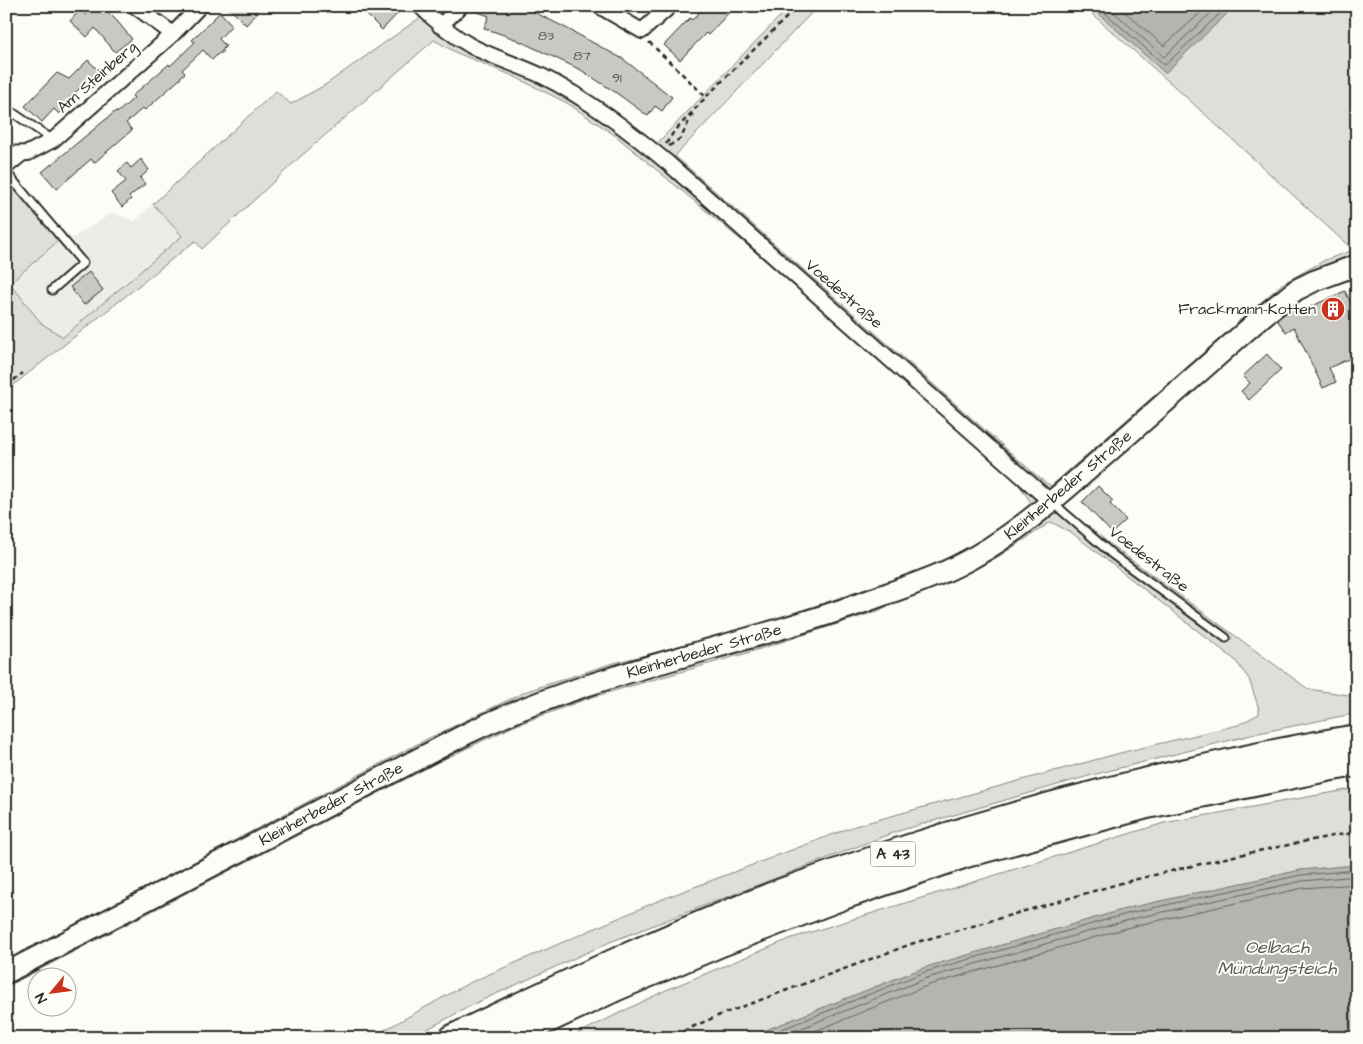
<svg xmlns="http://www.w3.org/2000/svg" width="1363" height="1044" font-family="'Architects Daughter',sans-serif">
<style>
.built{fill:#edece8}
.green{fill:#dfdeda;stroke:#858482}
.water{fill:#b5b4b1;stroke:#7e7d7b}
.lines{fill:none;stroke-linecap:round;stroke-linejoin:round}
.shore{stroke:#626261;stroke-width:1}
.stream{stroke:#7e7d7b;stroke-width:4.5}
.building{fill:#c9c8c4;stroke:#2b2b2b}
.lane-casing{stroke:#2b2b2b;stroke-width:11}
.street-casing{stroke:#2b2b2b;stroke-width:18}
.secondary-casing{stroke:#2b2b2b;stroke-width:24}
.highway-casing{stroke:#2b2b2b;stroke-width:30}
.path{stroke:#2b2b2b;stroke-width:2.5;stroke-dasharray:5 4;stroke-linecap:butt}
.lane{stroke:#fdfcf7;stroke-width:7}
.street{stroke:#fdfcf7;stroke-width:14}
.secondary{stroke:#fdfcf7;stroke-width:20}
.highway{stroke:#fdfcf7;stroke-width:26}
.labels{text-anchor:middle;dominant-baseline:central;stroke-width:4;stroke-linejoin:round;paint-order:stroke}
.number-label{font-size:14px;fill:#525251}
.shield{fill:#fdfcf7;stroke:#6a6a68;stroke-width:1}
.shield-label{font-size:15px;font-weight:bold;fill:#2b2b2b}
.street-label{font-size:16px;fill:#2b2b2b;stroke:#fdfcf7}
.poi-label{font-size:16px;fill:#2b2b2b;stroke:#fdfcf7;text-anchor:end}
.water-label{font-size:18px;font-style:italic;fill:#5b5b5a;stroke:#fdfcf7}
</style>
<rect width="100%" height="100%" fill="#fdfcf7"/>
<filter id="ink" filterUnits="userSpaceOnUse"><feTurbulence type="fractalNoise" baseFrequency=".02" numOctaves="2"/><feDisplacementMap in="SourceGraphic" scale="10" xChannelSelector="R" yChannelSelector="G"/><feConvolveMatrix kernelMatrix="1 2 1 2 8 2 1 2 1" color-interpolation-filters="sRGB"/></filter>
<g filter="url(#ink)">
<path class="built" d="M20 182 71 239 112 213 135 221 153 204 182 236 56 342 10 283 58 241 14 187Z"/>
<path class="green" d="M790 6H818L675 156 1037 476 1051 486 1282 284 1325 260 1353 250 1175 87 1083 6H1090L1165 73 1235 6H1357V258L1285 305 1060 504 1111 545 1308 689 1349 695 1357 693V713L1259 733 1092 775 895 832 610 942 476 1003 411 1038H370L469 983 660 900 855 826 1120 753 1238 725 1259 714V709L1249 679 1235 660 1072 533 1051 522 1001 555 972 571 878 611 747 653 589 698 514 726 442 760 6 987V961L425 740 527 691 610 664 736 632 872 587 930 566 957 553 984 538 1032 504 1017 482 985 453 825 310 616 136 567 103 513 76 457 53 434 40 300 157 202 249 195 241 6 391V181L14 187 58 241 10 283 41 323 63 337 182 236 153 204 276 91 291 104 325 85 421 17 434 30 450 41 541 83 599 116 649 153 666 134Z
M1357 788V865L1301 870 1129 908 923 968 746 1038H569L666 990 792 938 1164 823Z"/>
<path class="water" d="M1090 6H1235L1165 73Z
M1357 865V1038H746L923 968 1129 908 1301 870Z"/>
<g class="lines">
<path class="shore" d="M1097 6 1165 65 1228 6
M1107 6 1164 57 1218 6
M1118 6 1164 46 1208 6
M760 1038 925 972 1130 913 1301 875 1357 870
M777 1038 927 978 1132 919 1302 881 1357 876
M798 1038 929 985 1134 926 1303 888 1357 884"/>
<path class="stream" d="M632 661 657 654
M469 722 507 705"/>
</g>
<path class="building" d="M94 6H102L117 21 132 39 115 52 95 28 87 37 70 21 80 10 86 15Z
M227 6H251L258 12 246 25Z
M358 6H392L398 13 382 30Z
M470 6H522L566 28 623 59 672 97 662 111 655 106 648 116 615 92 581 70 515 39 484 28 489 16 469 9Z
M706 6H735L708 35 706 33 680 60 664 45 690 18 692 20Z
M220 12 232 25 219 39 226 46 222 50V53H219L212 60 203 50 182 70 185 73 180 77 181 78 145 110 143 108 126 123 132 130 94 163 91 159 57 189 42 172 116 111 117 113 134 98 132 96 169 64 170 66 195 42 192 40Z
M88 60 104 76 92 88 86 82 70 98 72 101 59 114 54 109 42 122 25 106 57 73 69 79Z
M141 159 149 170 140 178 145 184 129 197 131 199 122 207 111 193 126 181 118 171 127 163 131 168Z
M89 272 103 290 84 305 70 287Z
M1345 291 1357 316V355L1329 368 1336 382 1323 388 1294 327 1286 332 1277 320 1293 307 1297 313Z
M1267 354 1281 370 1249 400 1241 391 1250 383 1243 376Z
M1098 486 1113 501 1110 504 1126 520 1112 533 1082 502Z"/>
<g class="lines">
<g class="lane-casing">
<path id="lane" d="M6 108 53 140
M6 171 26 155
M6 172 83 263 52 290
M1052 502 1113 555 1226 638"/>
</g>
<g class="street-casing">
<path id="street" d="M135 6 173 34
M420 6C436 22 452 35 471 46 494 58 519 65 542 76 588 99 628 130 668 163L1051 502
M599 6 642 31 670 6
M440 26 461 6
M6 154 28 153 53 140 173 34 200 6"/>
</g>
<g class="secondary-casing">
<path id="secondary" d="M6 973 466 734C600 668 750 646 889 593 912 585 935 577 957 566 1012 539 1058 496 1104 456 1157 410 1210 363 1263 316L1296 290 1314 281 1357 265"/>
</g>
<g class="highway-casing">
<path id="highway" d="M453 1038C561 986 670 935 782 892 914 843 1050 803 1187 772 1243 759 1300 747 1357 738
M508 1038 617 987 721 943 843 896 966 854 1147 805 1327 768 1357 763"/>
</g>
<path class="path" d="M649 42 706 97
M666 144 673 133 706 97 798 6
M669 146 681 138 694 111
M6 386 23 373
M667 1038 720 1015 914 943 1125 882 1234 856 1337 835 1357 833"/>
<use href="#lane" class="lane"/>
<use href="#street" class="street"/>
<use href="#secondary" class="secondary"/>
<use href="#highway" class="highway"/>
</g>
</g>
<defs>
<g id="building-disc" transform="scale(1.25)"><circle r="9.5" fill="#c8321e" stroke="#fdfcf7"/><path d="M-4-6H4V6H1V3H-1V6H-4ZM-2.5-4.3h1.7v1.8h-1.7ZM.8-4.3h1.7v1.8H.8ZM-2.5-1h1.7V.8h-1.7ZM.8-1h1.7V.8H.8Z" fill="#fff"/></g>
</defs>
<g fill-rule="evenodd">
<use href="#building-disc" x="1333" y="309"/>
</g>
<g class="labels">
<g class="number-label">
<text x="546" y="36">83</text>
<text x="582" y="56">87</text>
<text x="617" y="78">91</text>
</g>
<rect class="shield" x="870.5" y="841.5" width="45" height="25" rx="4"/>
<g class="shield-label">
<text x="893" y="854">A 43</text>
</g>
<g class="street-label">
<text transform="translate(97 77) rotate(-41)">Am Steinberg</text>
<text transform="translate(844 294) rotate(41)">Voedestraße</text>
<text transform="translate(1068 485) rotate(-40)">Kleinherbeder Straße</text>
<text transform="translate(1149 559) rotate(38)">Voedestraße</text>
<text transform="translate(704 651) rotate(-16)">Kleinherbeder Straße</text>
<text transform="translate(331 804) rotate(-28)">Kleinherbeder Straße</text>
</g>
<g class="poi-label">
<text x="1316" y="309">Frackmann-Kotten</text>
</g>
<g class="water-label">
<text x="1277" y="947">Oelbach<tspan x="1277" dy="21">Mündungsteich</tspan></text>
</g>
</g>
<rect width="1363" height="1044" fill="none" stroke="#fdfcf7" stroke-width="25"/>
<rect x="12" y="12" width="1338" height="1019" fill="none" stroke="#2b2b2b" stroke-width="2" filter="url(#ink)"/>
<g transform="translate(52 992) rotate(241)"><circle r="24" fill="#fdfcf7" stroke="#a9a8a5"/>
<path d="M0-4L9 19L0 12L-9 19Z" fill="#c8321e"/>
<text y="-8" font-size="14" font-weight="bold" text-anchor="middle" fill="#2b2b2b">N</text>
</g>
</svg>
